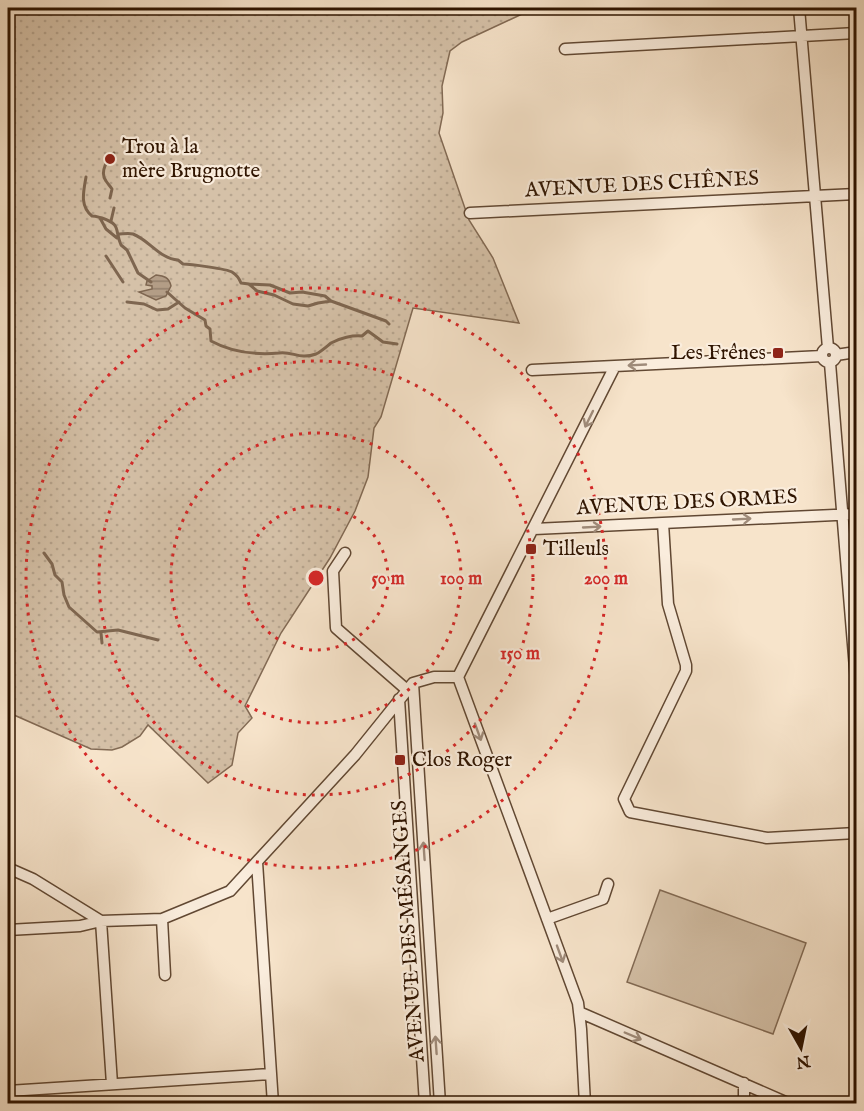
<svg xmlns="http://www.w3.org/2000/svg" width="864" height="1111" font-family="'IM FELL English',serif">
<style>
.grass{fill:#d5c1a8;stroke:#826a54;stroke-width:1.5}
.park{fill:url(#park-dots);stroke:#826a54;stroke-width:1.5}
.water{fill:url(#water-rules);stroke:#7e6650;stroke-width:1.5}
.lines{fill:none;stroke-linecap:round;stroke-linejoin:round}
.stream{stroke:#7e6650;stroke-width:3}
.street-casing{stroke:#614833;stroke-width:13}
.street{stroke:#faeddd;stroke-width:10}
.oneway{stroke:#9f8b7a}
.ring{fill:none;stroke:#d62828;stroke-width:3;stroke-dasharray:3 6}
.poi-dot{fill:#8f2418;stroke:#faeddd;stroke-width:2}
.labels{text-anchor:middle;dominant-baseline:central;stroke-width:4.5;stroke-linejoin:round;paint-order:stroke}
.poi-label{font-size:21px;fill:#2f1400;stroke:#faeddd;text-anchor:start}
.street-label{font-size:21px;fill:#2f1400;stroke:#faeddd}
.centre{fill:#d62828;stroke:#faeddd;stroke-width:3}
.ring-label{font-size:18px;text-anchor:middle;font-weight:bold;fill:#d62828;stroke:#faeddd;stroke-width:4.5;stroke-linejoin:round;paint-order:stroke}
</style>
<defs>
<pattern id="park-dots" width="8" height="8" patternUnits="userSpaceOnUse" patternTransform="scale(1.5)"><rect width="8" height="8" fill="#d5c1a8"/><path d="M2 2h.1M6 6h.1" fill="none" stroke="#b7a58f" stroke-width="1.8" stroke-linecap="round"/></pattern>
<pattern id="water-rules" width="6" height="5" patternUnits="userSpaceOnUse" patternTransform="scale(1.5)"><rect width="6" height="5" fill="#b39d86"/><path d="M0 2.5h6" fill="none" stroke="#927f6b"/></pattern>
</defs>
<rect width="100%" height="100%" fill="#f7e4cb"/>
<filter id="stains"><feTurbulence type="fractalNoise" baseFrequency=".00333" numOctaves="4"/><feColorMatrix values="0 0 0 0 .2 0 0 0 0 .09 0 0 0 0 .02 0 0 0 .5 -.17"/></filter>
<radialGradient id="worn" r=".72"><stop offset=".6" stop-color="#630" stop-opacity="0"/><stop offset="1" stop-color="#630" stop-opacity=".3"/></radialGradient>
<path class="grass" d="M660 890 806 943 773 1034 627 982Z"/>
<path class="park" d="M8 8H535L462 42 450 51 442 86 443 113 439 133 469 220 493 258 519 323 413 308 381 417 374 428 368 477 355 511 330 558 281 633 245 706 252 718 238 733 232 765 208 783 148 725 140 736 122 747 112 750 91 749 14 715 8 710Z"/>
<path class="water" d="M156 275C164 276 169 277 171 286L166 296 156 300 139 292 152 289V286L146 285 147 281Z"/>
<g class="lines">
<path class="stream" d="M86 177C84 190 79 206 92 216 95 216 98 217 102 218 122 225 114 229 121 245L127 250 138 273 151 282
M110 198 112 189C110 186 108 184 106 181 99 172 108 158 114 153
M100 218 106 229 117 238
M111 221 114 208
M118 234C122 234 129 233 133 234 149 240 160 259 178 260L183 264C190 264 227 269 232 272 237 275 239 278 241 283L249 284 257 291 274 295 293 304 308 306 318 303 331 301 386 321 389 324
M106 256 123 282
M249 284 270 285 290 293 302 292 325 296 331 301
M167 292 185 308 205 320 206 326 210 329 211 341C233 353 256 355 279 353 293 351 299 360 316 354 322 351 326 347 331 343 340 338 353 335 362 336L368 331 383 342 397 344
M127 302 144 304 157 310 168 309 179 302
M44 553 52 564 55 575 62 582 64 595 69 607 97 632 118 630 158 640
M101 633 102 643"/>
<g class="street-casing">
<path id="street" d="M799 8 828 348
M565 49 856 33
M470 213 856 194
M822 355a7 7 0 1 1 14 0a7 7 0 1 1-14 0Z
M836 355 856 352
M830 363 856 681
M532 370 822 356
M663 523 668 604 686 665V671L624 799 630 812 767 838 856 833
M534 529 856 514
M345 553 333 571 336 628 407 690
M458 677 578 1003 581 1029 585 1104
M458 677 615 366
M413 683 440 1104
M399 699 425 1104
M257 862 273 1104
M8 868 33 879 101 921 162 919 230 891 355 755 413 683 434 677H458
M162 919 165 975
M547 919 603 899 608 884
M8 930 80 926 101 921 112 1084
M579 1012 790 1104
M744 1083V1104
M8 1091 271 1074"/>
</g>
<use href="#street" class="street"/>
</g>
<defs><path id="oneway-shaft" d="M-6 0H5M1.5-3L5.5 0L1.5 3" fill="none" stroke-width="1.6" stroke-linecap="round" stroke-linejoin="round" transform="scale(1.5)"/></defs>
<g class="oneway">
<use href="#oneway-shaft" transform="translate(637 365) rotate(177)"/>
<use href="#oneway-shaft" transform="translate(589 419) rotate(116)"/>
<use href="#oneway-shaft" transform="translate(742 519) rotate(-3)"/>
<use href="#oneway-shaft" transform="translate(592 527) rotate(-3)"/>
<use href="#oneway-shaft" transform="translate(478 732) rotate(70)"/>
<use href="#oneway-shaft" transform="translate(424 851) rotate(-94)"/>
<use href="#oneway-shaft" transform="translate(560 954) rotate(70)"/>
<use href="#oneway-shaft" transform="translate(633 1036) rotate(23)"/>
<use href="#oneway-shaft" transform="translate(436 1045) rotate(-94)"/>
</g>
<g class="ring">
<circle cx="316" cy="578" r="72"/>
<circle cx="316" cy="578" r="145"/>
<circle cx="316" cy="578" r="217"/>
<circle cx="316" cy="578" r="290"/>
</g>
<g class="poi-dot">
<circle cx="110" cy="159" r="6"/>
<rect x="772" y="347" width="12" height="12" rx="3"/>
<rect x="525" y="543" width="12" height="12" rx="3"/>
<rect x="394" y="754" width="12" height="12" rx="3"/>
</g>
<g class="labels">
<g class="poi-label">
<text x="122" y="147">Trou à la<tspan x="122" dy="24">mère Brugnotte</tspan></text>
<text x="766" y="353" text-anchor="end">Les Frênes</text>
<text x="543" y="549">Tilleuls</text>
<text x="412" y="760">Clos Roger</text>
</g>
<g class="street-label">
<text transform="translate(642 185) rotate(-3)">AVENUE DES CHÊNES</text>
<text transform="translate(687 503) rotate(-3)">AVENUE DES ORMES</text>
<text transform="translate(409 931) rotate(-94)">AVENUE DES MÉSANGES</text>
</g>
</g>
<circle cx="316" cy="578" r="9" class="centre"/>
<g class="ring-label">
<text x="388" y="584">50 m</text>
<text x="461" y="584">100 m</text>
<text x="606" y="584">200 m</text>
<text x="520" y="659">150 m</text>
</g>
<rect width="864" height="1111" fill="none" stroke="#f7e4cb" stroke-width="30"/>
<rect x="9" y="9" width="846" height="1093" fill="none" stroke="#2f1400" stroke-width="3"/>
<rect x="15" y="15" width="834" height="1081" fill="none" stroke="#2f1400" stroke-width="1.5"/>
<g transform="translate(801 1048) rotate(171)" stroke="#faeddd" stroke-width="4.5" paint-order="stroke">
<path d="M0-4.5L10 22L0 15L-10 22Z" fill="#2f1400"/>
<text y="-9" font-size="16" font-weight="bold" text-anchor="middle" fill="#2f1400">N</text>
</g>
<rect width="100%" height="100%" filter="url(#stains)"/>
<rect width="100%" height="100%" fill="url(#worn)"/>
</svg>
